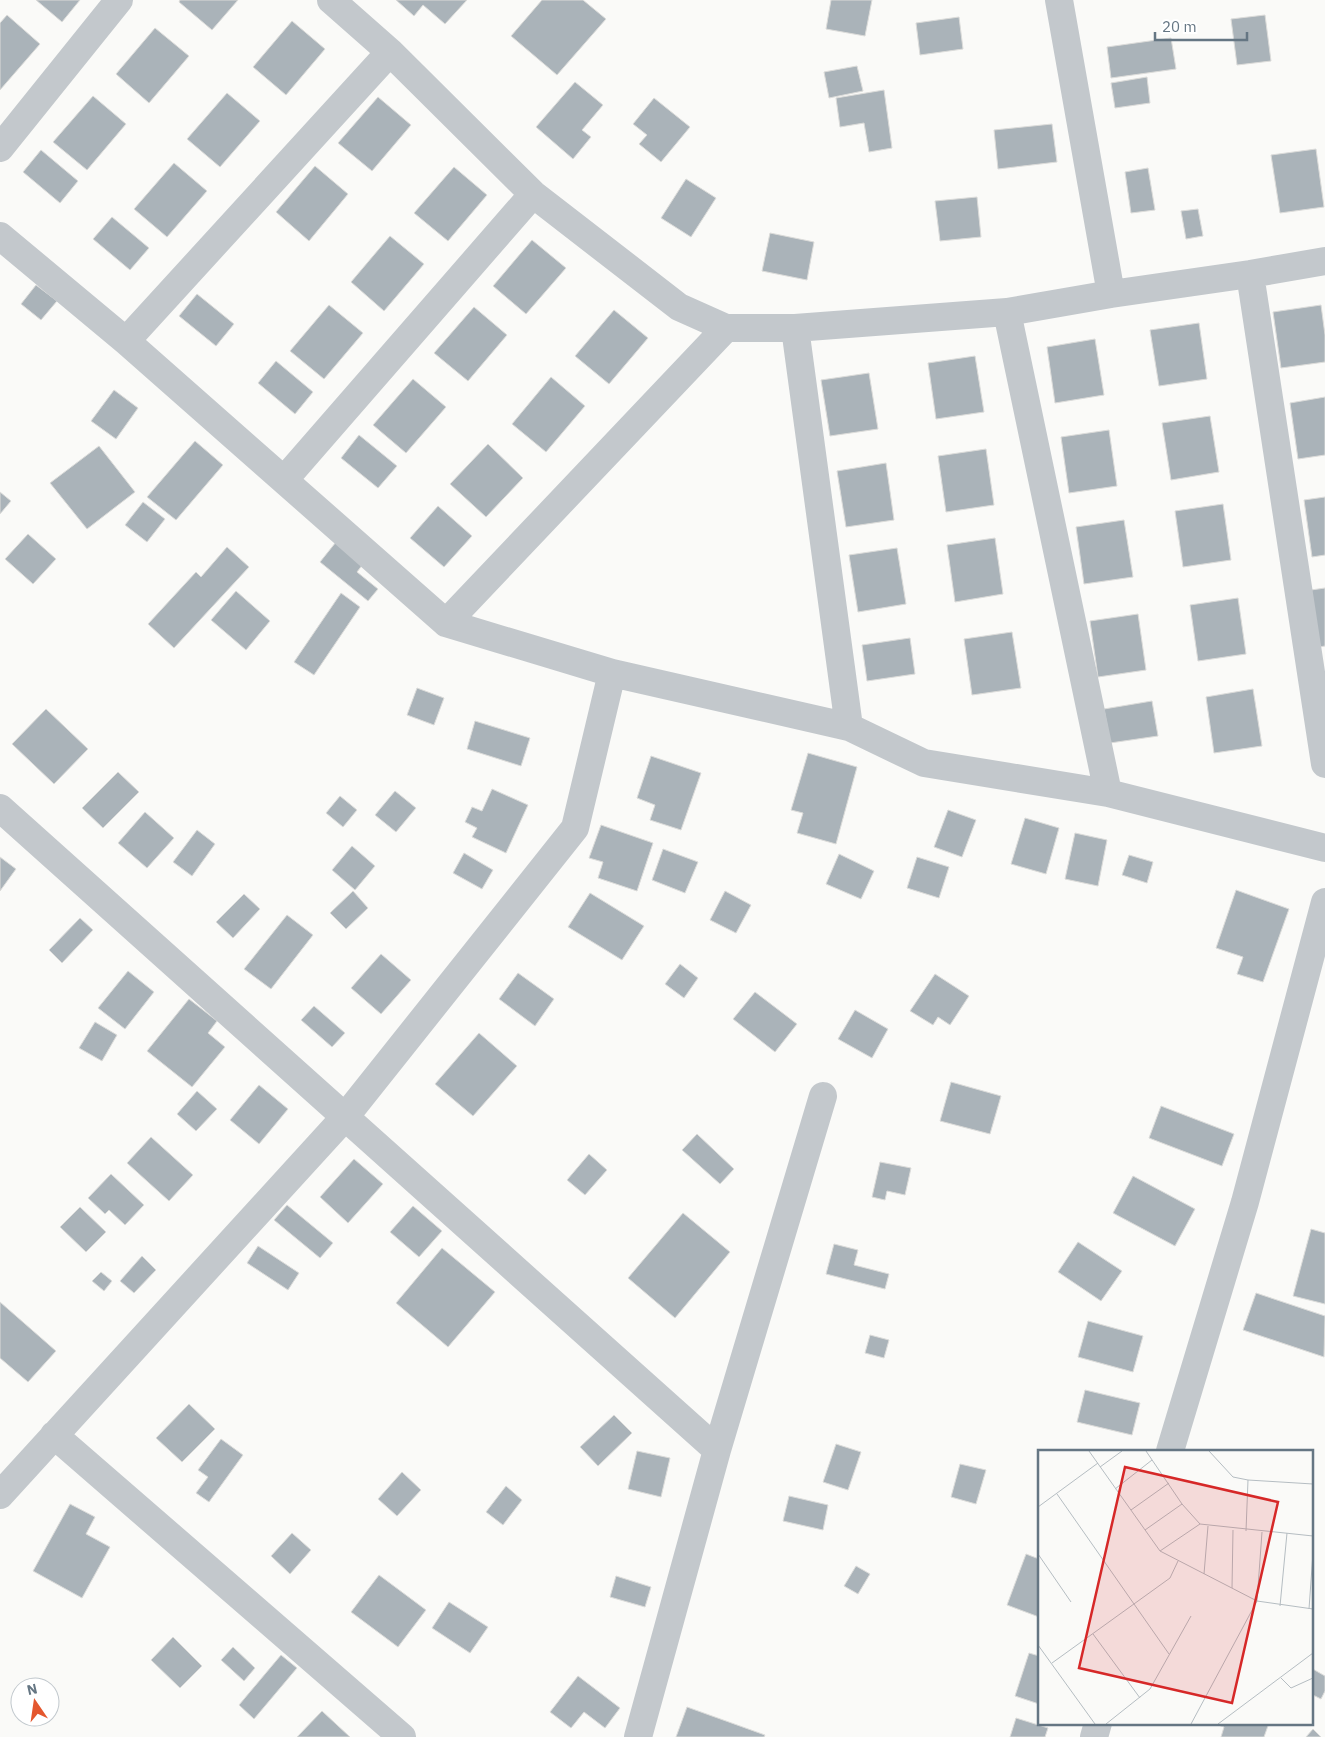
<svg xmlns="http://www.w3.org/2000/svg" width="1325" height="1737" font-family="'IBM Plex Sans',sans-serif">
<style>
.building{fill:#aab3b9;stroke:#dcdcda}
.lines{fill:none;stroke-linecap:round;stroke-linejoin:round}
.street{stroke:#c3c8cc;stroke-width:28}
.inset-road{fill:none;stroke:#b5bdc2;stroke-width:1}
.view{fill:#d62828;fill-opacity:0.15;stroke:#d62828;stroke-width:2.5}
.inset-edge{fill:none;stroke:#657683;stroke-width:2.5}
</style>
<rect width="100%" height="100%" fill="#fafaf8"/>
<path class="building" d="M36 0H80L62 22Z
M180 0H238L212 30 179 2Z
M396 0H467L445 24 423 5 414 16Z
M542 0H583L606 19 557 75 511 36Z
M831 0H872L865 36 826 29Z
M7 15 40 44 0 90V23Z
M1265 15 1271 61 1237 65 1231 19Z
M959 17 963 49 920 55 916 23Z
M292 21 325 49 286 95 253 67Z
M155 28 189 56 149 103 116 74Z
M1171 38 1176 69 1111 78 1107 47Z
M857 66 863 91 829 98 824 72Z
M1147 77 1150 103 1115 108 1111 83Z
M575 82 603 105 582 130 591 137 573 159 536 127Z
M884 90 892 148 869 152 864 123 840 127 836 98Z
M227 93 260 121 220 167 187 139Z
M93 96 126 124 87 170 53 142Z
M378 97 411 125 372 171 338 143Z
M654 98 690 127 661 162 639 144 647 135 633 124Z
M1052 124 1057 162 998 169 994 130Z
M1316 149 1324 207 1280 213 1271 155Z
M41 150 78 181 60 203 23 172Z
M174 163 207 191 167 237 134 209Z
M315 166 348 194 309 241 276 212Z
M454 167 487 195 448 241 414 213Z
M1148 168 1155 210 1131 213 1125 172Z
M686 179 716 198 691 237 661 218Z
M977 197 981 237 940 241 935 201Z
M1198 209 1203 236 1186 239 1181 211Z
M112 217 149 248 130 270 93 239Z
M770 233 814 242 807 280 762 271Z
M390 236 424 264 384 311 351 282Z
M532 240 566 268 526 314 493 286Z
M36 285 57 301 41 320 21 304Z
M197 294 234 324 216 346 179 316Z
M329 305 363 333 324 379 290 351Z
M1321 305 1325 335V362L1281 368 1273 312Z
M474 307 507 335 468 381 434 353Z
M614 310 648 338 609 384 575 356Z
M1199 323 1207 379 1159 386 1150 330Z
M1095 339 1104 395 1055 403 1047 347Z
M975 356 984 412 936 419 928 363Z
M276 361 313 392 295 414 258 383Z
M869 373 878 429 830 436 821 380Z
M551 377 585 406 546 452 512 424Z
M413 379 446 407 406 453 373 425Z
M114 390 138 408 116 439 91 421Z
M1325 397V455L1298 459 1290 403Z
M1210 416 1219 472 1171 480 1162 423Z
M1109 430 1117 486 1069 493 1061 437Z
M359 435 397 466 378 488 341 458Z
M195 441 223 465 176 520 147 497Z
M488 444 523 478 486 517 450 484Z
M99 446 135 492 87 529 50 483Z
M986 449 994 505 946 512 938 456Z
M886 463 894 520 846 527 837 471Z
M0 492 11 501 0 514Z
M1325 497V555L1312 557 1304 500Z
M143 502 165 519 147 542 125 525Z
M1223 504 1231 560 1183 567 1175 511Z
M438 506 472 536 444 567 410 538Z
M1124 520 1133 577 1084 584 1076 527Z
M28 534 56 559 33 584 5 559Z
M995 538 1003 594 955 602 947 545Z
M336 542 363 564 357 572 378 589 368 601 320 562Z
M227 547 249 567 174 648 148 624 196 572 201 577Z
M897 548 906 604 858 612 849 555Z
M1325 588V646L1319 647 1311 590Z
M236 591 270 621 246 650 211 620Z
M341 593 360 607 314 675 294 662Z
M1238 598 1246 654 1198 661 1190 605Z
M1138 614 1146 670 1098 677 1090 621Z
M1012 632 1021 688 972 695 964 639Z
M910 638 915 674 867 681 862 645Z
M417 688 444 698 434 725 407 715Z
M1253 689 1262 746 1214 753 1206 697Z
M1152 701 1158 736 1110 743 1104 709Z
M46 709 88 749 54 784 12 744Z
M475 721 530 738 521 766 467 749Z
M808 753 857 767 836 844 797 833 803 813 791 810Z
M651 756 701 773 681 830 650 820 655 805 637 798Z
M118 772 139 792 103 828 82 808Z
M492 789 528 805 506 853 472 837 477 828 465 822 472 807 482 811Z
M395 791 416 808 396 832 375 815Z
M340 796 357 810 343 827 326 813Z
M948 810 976 820 962 857 934 847Z
M145 812 174 838 147 868 118 843Z
M1025 818 1059 828 1046 874 1011 864Z
M601 825 653 843 637 891 598 878 603 862 589 858Z
M197 830 215 844 192 876 173 862Z
M1075 833 1107 840 1098 886 1065 879Z
M352 846 375 866 355 890 332 870Z
M663 849 698 862 685 893 652 880Z
M464 853 493 870 482 889 453 873Z
M839 854 874 871 861 899 826 884Z
M1129 855 1153 862 1147 883 1122 875Z
M0 857 16 869 0 891Z
M917 857 949 867 939 898 907 888Z
M1236 890 1289 909 1263 982 1237 974 1243 957 1216 948Z
M353 891 368 908 346 929 330 913Z
M725 891 751 905 736 933 710 920Z
M590 893 644 926 622 960 568 927Z
M244 894 260 909 233 938 216 922Z
M287 915 313 935 271 989 244 969Z
M80 918 93 930 62 963 49 950Z
M381 954 411 980 381 1014 351 988Z
M680 964 698 978 684 998 665 984Z
M128 971 154 992 125 1029 98 1008Z
M518 973 554 999 535 1026 499 999Z
M935 974 969 996 950 1025 938 1017 933 1025 910 1011Z
M755 992 797 1024 775 1052 733 1019Z
M189 999 217 1021 208 1033 225 1047 192 1087 147 1051Z
M314 1006 345 1033 332 1047 301 1020Z
M855 1010 888 1029 872 1058 838 1039Z
M95 1022 117 1035 102 1061 79 1048Z
M479 1033 517 1066 473 1116 435 1084Z
M951 1082 1001 1096 990 1134 940 1121Z
M259 1085 288 1109 259 1144 230 1120Z
M197 1091 217 1109 196 1131 177 1114Z
M1161 1106 1234 1134 1222 1166 1149 1138Z
M697 1134 734 1169 720 1184 682 1150Z
M151 1137 193 1175 169 1201 127 1163Z
M589 1154 607 1170 585 1195 567 1180Z
M354 1159 383 1184 348 1223 320 1197Z
M880 1162 911 1168 905 1195 887 1191 885 1200 872 1197Z
M111 1174 144 1205 125 1225 109 1210 105 1214 88 1198Z
M1133 1176 1195 1209 1175 1246 1113 1213Z
M287 1205 333 1243 320 1258 274 1220Z
M413 1206 442 1231 419 1257 390 1232Z
M80 1207 106 1232 86 1252 60 1227Z
M683 1213 730 1252 675 1318 628 1278Z
M1311 1229 1325 1233V1304L1293 1296Z
M1078 1242 1122 1271 1101 1301 1058 1272Z
M834 1244 858 1250 854 1265 889 1274 885 1289 826 1274Z
M258 1246 299 1273 288 1290 247 1263Z
M442 1248 495 1292 448 1347 396 1303Z
M142 1256 156 1270 134 1293 120 1281Z
M101 1272 112 1281 104 1291 92 1281Z
M1256 1293 1325 1316 1324 1357 1243 1330Z
M0 1302 56 1351 28 1382 0 1358Z
M1088 1321 1143 1336 1133 1372 1078 1357Z
M870 1335 889 1340 884 1358 865 1353Z
M1085 1390 1140 1403 1132 1435 1077 1422Z
M189 1404 215 1429 182 1462 156 1438Z
M614 1415 632 1433 598 1466 580 1447Z
M221 1439 243 1455 209 1502 196 1493 208 1477 198 1470Z
M836 1444 861 1452 848 1490 823 1482Z
M637 1451 670 1458 661 1497 628 1489Z
M960 1464 986 1470 976 1504 951 1497Z
M402 1472 421 1490 397 1516 378 1499Z
M506 1486 522 1500 503 1525 486 1512Z
M789 1496 828 1505 823 1530 783 1521Z
M70 1504 95 1517 86 1534 110 1547 82 1598 33 1571Z
M292 1533 311 1550 290 1574 271 1556Z
M1026 1554 1039 1559V1617L1007 1605Z
M856 1566 870 1574 858 1594 844 1586Z
M379 1575 426 1610 398 1647 351 1612Z
M616 1576 651 1587 645 1607 610 1597Z
M449 1602 488 1627 470 1653 432 1628Z
M173 1637 202 1666 180 1688 151 1660Z
M233 1647 255 1668 244 1681 221 1660Z
M1029 1653 1039 1656V1704L1015 1696Z
M281 1655 297 1668 254 1719 239 1705Z
M1311 1668 1325 1676V1691L1321 1699 1311 1694Z
M578 1676 620 1708 605 1728 584 1712 571 1728 550 1712Z
M687 1707 765 1735 764 1737H676Z
M322 1711 350 1737H297Z
M1016 1718 1048 1728 1045 1737H1010Z
M1212 1723H1269L1264 1737H1221L1224 1727Z
M1313 1729 1321 1737H1306Z"/>
<g class="lines">
<path class="street" d="M331 0 390 52 533 194 679 307 726 328H795L1007 312 1111 294 1250 274 1325 261
M1059 0 1111 294
M0 148 119 0
M0 236 126 341 446 623 612 673 849 727 924 763 1108 793 1325 848
M1250 274 1325 764
M1007 312 1108 793
M795 328 849 727
M126 341 390 52
M284 480 533 194
M446 623 726 328
M0 808 717 1450
M54 1435 402 1737
M1170 1451 1245 1202 1325 902
M0 1495 345 1117 575 828 612 673
M638 1737 717 1450 823 1096
M1094 1737 1098 1723"/>
</g>
<g transform="translate(1038 1450)">
<rect width="275" height="275" fill="#fafaf8"/>
<path class="inset-road" d="M51 1 122 101 219 151 275 159M108 1 144 54 162 74 275 86M171 1 195 27 210 30M62 17 84 1M77 39 114 10M19 44 131 204M0 57 60 13M93 60 131 33M107 80 144 54M208 81 210 30 275 34M122 101 162 74M0 104 33 152M166 124 170 76M194 138 195 80M242 156 249 83M271 159 275 103M55 184 102 248M0 195 57 274M14 213 132 128 140 111M243 228 253 238 275 228M68 274 112 239 153 166M153 274 219 151 224 82M180 274 275 203"/>
<path class="view" d="M87 17 240 52 194 253 41 218Z"/>
<rect width="275" height="275" class="inset-edge"/>
</g>
<g transform="translate(35 1702) rotate(347)"><circle r="24" fill="#ffffff" stroke="#c1c8cd"/>
<path d="M0-4L9 19L0 12L-9 19Z" fill="#e4572e"/>
<text y="-8" font-size="14" font-weight="bold" text-anchor="middle" fill="#657683">N</text>
</g>
<path d="M1155 32v8h92v-8" fill="none" stroke="#657683" stroke-width="2.5"/>
<text x="1162" y="32" font-size="15" fill="#657683" stroke="#ffffff" stroke-width="4" paint-order="stroke">20 m</text>
</svg>
